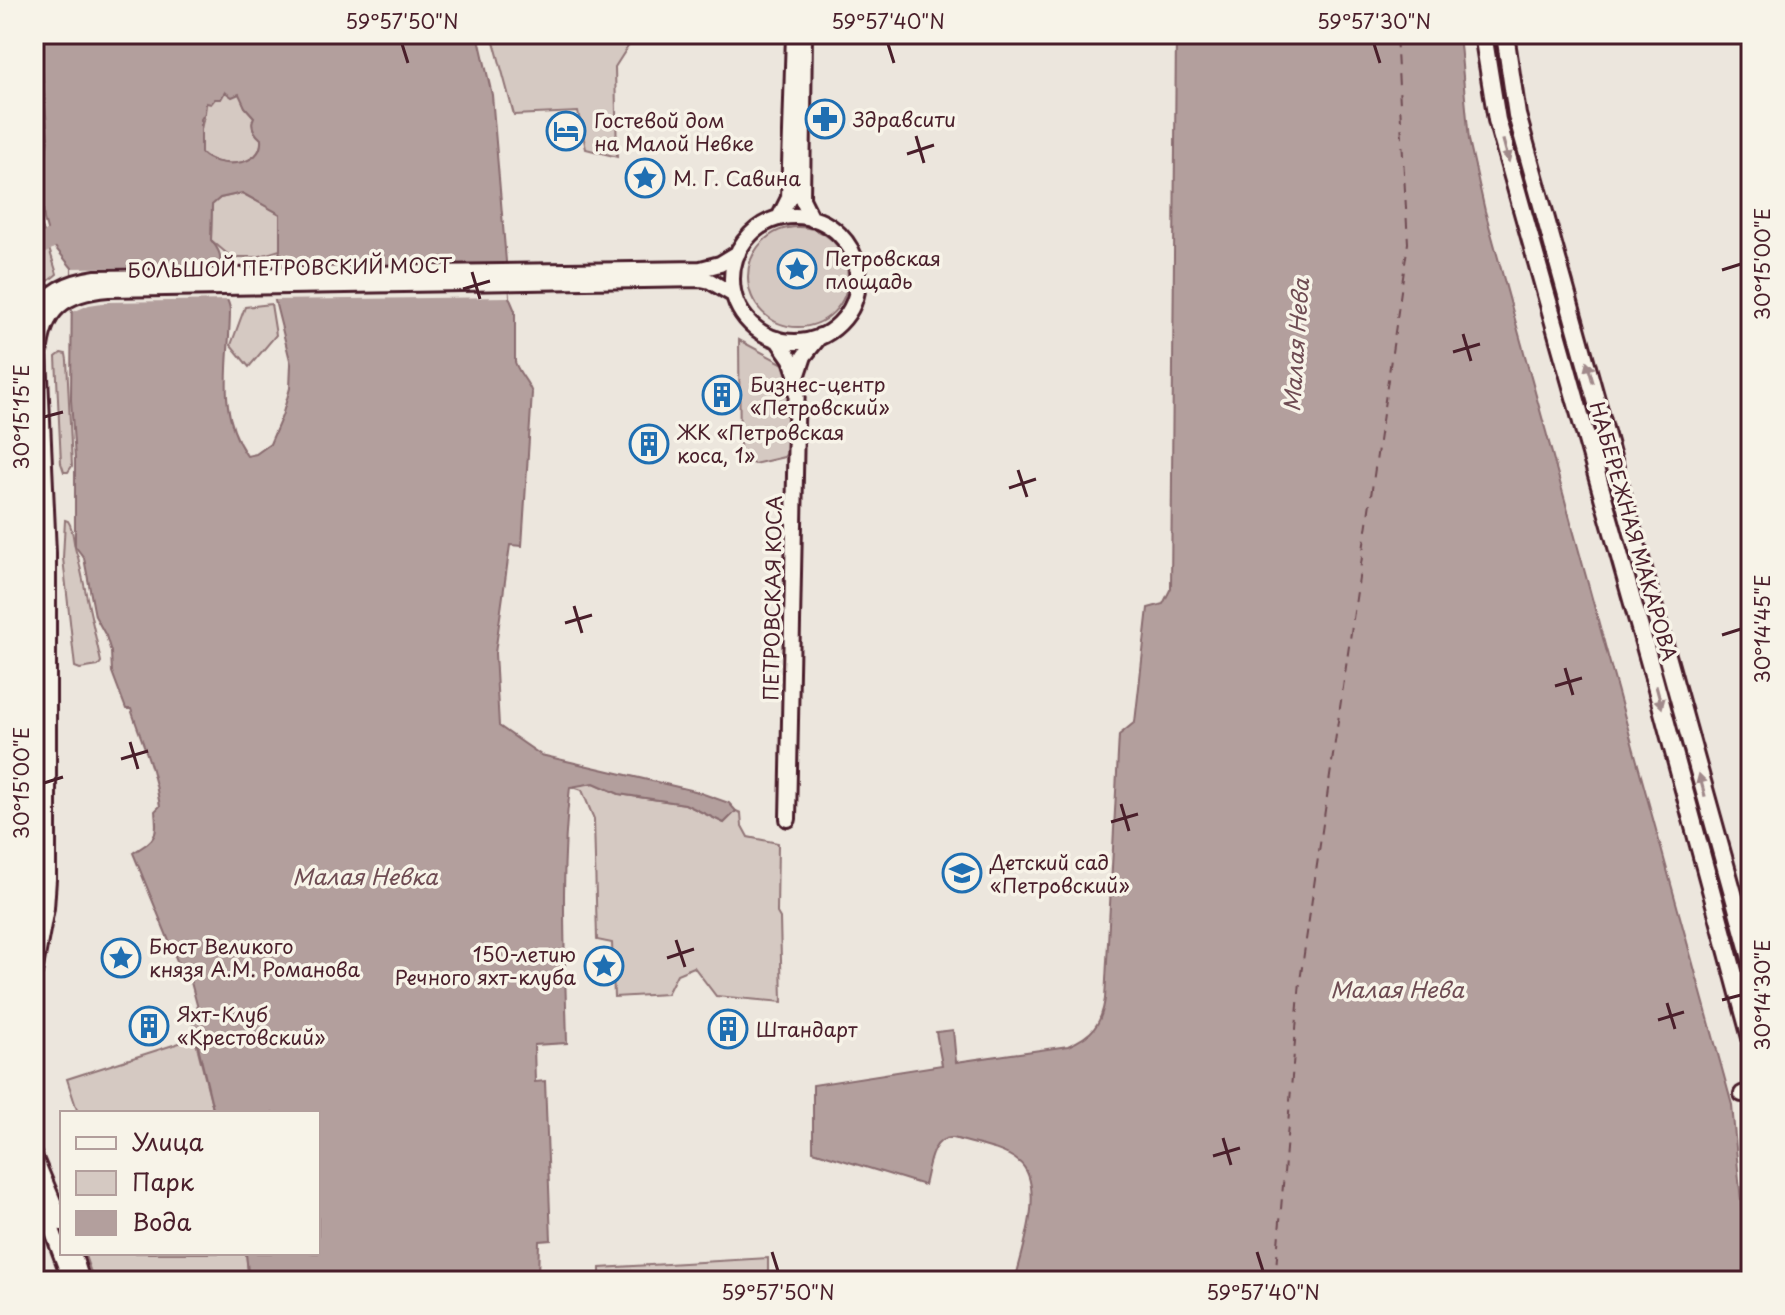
<svg xmlns="http://www.w3.org/2000/svg" width="1785" height="1315" font-family="'Playpen Sans',sans-serif">
<style>
.green{fill:#d5c9c2;stroke:#907476;stroke-width:2}
.water{fill:#b39f9d;stroke:#896c6f;stroke-width:2;fill-rule:evenodd}
.pier{fill:#ece6dd}
.lines{fill:none;stroke-linecap:round;stroke-linejoin:round}
.river{stroke:#b39f9d;stroke-width:18}
.ferry{stroke:#6f4c53;stroke-width:2;stroke-dasharray:10 8;stroke-linecap:butt}
.minor-casing{stroke:#4a1f2b;stroke-width:20}
.major-casing{stroke:#4a1f2b;stroke-width:22}
.minor{stroke:#f7f3e8;stroke-width:14}
.major{stroke:#f7f3e8;stroke-width:16}
.oneway{fill:#a0898a}
.ticks{fill:none;stroke:#4a1f2b;stroke-width:3}
.labels{text-anchor:middle;dominant-baseline:central;stroke-width:7;stroke-linejoin:round;paint-order:stroke}
.poi-label{font-size:20px;fill:#4a1f2b;stroke:#f7f3e8;text-anchor:start}
.street-label{font-size:20px;fill:#4a1f2b;stroke:#f7f3e8}
.water-label{font-size:22px;font-style:italic;fill:#6f4c53;stroke:#f7f3e8}
.neatline{fill:none;stroke:#4a1f2b;stroke-width:3}
.ticks-label{font-size:20px;text-anchor:middle;fill:#4a1f2b}
</style>
<rect width="100%" height="100%" fill="#ece6dd"/>
<filter id="ink" filterUnits="userSpaceOnUse"><feTurbulence type="fractalNoise" baseFrequency=".0125" numOctaves="2"/><feDisplacementMap in="SourceGraphic" scale="16" xChannelSelector="R" yChannelSelector="G"/><feConvolveMatrix kernelMatrix="1 2 1 2 8 2 1 2 1" color-interpolation-filters="sRGB"/></filter>
<g filter="url(#ink)">
<path class="green" d="M34 34 41 164 36 207 57 274 34 293Z
M492 34H636L615 67 617 157 586 149 578 112 514 115Z
M225 92 240 94 245 107 254 117C250 126 254 133 261 139 264 168 216 169 201 153 197 131 205 121 206 102Z
M242 193 281 214 280 250 257 257H231L211 240 212 204 220 198Z
M748 277a50 50 0 1 1 100 0a50 50 0 1 1-100 0Z
M271 304 276 335 249 367 231 345 245 307Z
M739 340 791 368 787 453 784 457 754 464 740 458Z
M61 353 66 354 67 360 72 466 68 472H64L61 463 56 357Z
M65 520 68 521C75 531 72 545 78 557L101 662 98 666 80 669 75 667 63 558Z
M594 783 619 794 685 804 724 823 736 811 741 813 742 826 748 837 778 843 777 913 780 918 782 1002 716 996 694 967 677 974 667 994 614 997 612 943 597 940 594 819 582 790 570 786Z
M195 1038 214 1113H78L67 1079Z
M84 1253H246L249 1281H94Z
M768 1258V1281H600V1268Z"/>
<path class="water" d="M39 34H478L492 95 509 297 515 311V362C519 374 528 381 532 393L522 546 510 545 495 653 499 726 541 755 695 791 729 803 736 811 724 823 685 804 619 794 594 783 570 787C560 871 565 958 567 1043L534 1045 535 1082 545 1081 551 1240 539 1241 538 1279 575 1281H249L246 1253H318V1113H214L192 1021 200 1016 188 971 182 973 133 853C156 838 158 838 155 811L160 806C154 767 143 745 131 709H126L112 672 111 652 106 636 95 616 84 558 75 546V459L71 400 72 268 50 241 44 219 42 197 48 138ZM225 92 232 97 239 94 245 107 254 117C250 125 254 133 261 139 264 168 216 169 201 153V119L205 113 206 103 211 104 215 99H221ZM242 193 280 214V250L272 289 291 364 290 388 282 416 270 444 256 454 247 456C215 409 230 362 230 310 230 299 220 291 219 281 217 261 227 259 211 240L212 205 220 198Z
M1176 34H1459L1469 140 1485 211 1732 1105 1743 1223 1751 1231V1281H1015C1022 1251 1047 1183 1018 1161 1002 1148 973 1144 953 1138 930 1137 929 1167 924 1185L813 1151V1085L942 1065 936 1032 953 1030 956 1062 1068 1046C1093 1035 1101 1025 1105 999L1119 735 1135 722 1148 608 1163 604 1171 588Z"/>
<path class="pier" d="M507 263 509 297 270 300 268 289 272 266Z
M225 266 223 281 232 300 109 302 89 305 73 312 72 268Z"/>
<g class="lines">
<path class="river" d="M34 250 67 229"/>
<path class="ferry" d="M1275 1281 1300 981 1408 243 1396 34"/>
<g class="minor-casing">
<path id="minor" d="M804 34 802 199 812 219
M732 279a63 63 0 1 1 126 0a63 63 0 1 1-126 0Z
M779 218 789 198 794 34
M34 318C46 291 69 282 96 278L701 269 720 264 738 253
M777 339 791 359 797 377
M34 479 39 724 38 887 34 903
M788 819 797 377 804 356 820 336
M34 973 46 908 48 879V553L39 355C43 309 64 293 108 289L701 279 710 281 734 295
M1742 1094 1751 1091
M34 1156 62 1223
M34 1181 71 1281
M73 1253 82 1281"/>
</g>
<g class="major-casing">
<path id="major" d="M1483 34 1497 120 1652 671 1751 1038
M1505 34 1517 115 1751 958"/>
</g>
<use href="#minor" class="minor"/>
<use href="#major" class="major"/>
</g>
<defs><path id="oneway-solid" d="M-6-.8H1V-3.2L6.5 0L1 3.2V.8H-6Z" transform="scale(2)"/></defs>
<g class="oneway">
<use href="#oneway-solid" transform="translate(1506 151) rotate(75)"/>
<use href="#oneway-solid" transform="translate(1590 372) rotate(-106)"/>
<use href="#oneway-solid" transform="translate(1659 697) rotate(75)"/>
<use href="#oneway-solid" transform="translate(1702 785) rotate(-105)"/>
</g>
</g>
<path class="ticks" d="M402 44 408 63M888 44 894 63M1374 44 1380 63M916 136 924 163M907 154 934 145M1722 270 1741 264M472 272 480 299M463 289 490 281M1463 334 1471 361M1453 352 1480 344M44 417 63 412M1018 470 1027 497M1009 488 1036 479M574 606 582 633M565 623 592 615M1722 635 1741 629M1565 668 1573 695M1555 686 1582 678M130 742 138 769M121 759 148 751M44 783 63 777M1121 804 1129 831M1111 822 1138 814M676 940 685 967M667 958 694 949M1722 1000 1741 995M1667 1003 1675 1029M1658 1020 1684 1012M1223 1138 1231 1165M1213 1156 1240 1148M772 1252 778 1271M1257 1252 1263 1271"/>
<defs>
<g id="pharmacy-ring" transform="scale(2)"><circle r="9.5" fill="#f7f3e8" stroke="#1f6fb2" stroke-width="1.5"/><path d="M-2-6h4v4h4v4h-4v4h-4v-4h-4v-4h4Z" fill="#1f6fb2"/></g>
<g id="hotel-ring" transform="scale(2)"><circle r="9.5" fill="#f7f3e8" stroke="#1f6fb2" stroke-width="1.5"/><path d="M-6-4.5h1.5V1H6V5H4.5V3h-9V5H-6ZM-4 0a1.8 1.8 0 1 1 3.6 0ZM.5 0V-2.5h3Q6-2.5 6 0Z" fill="#1f6fb2"/></g>
<g id="sight-ring" transform="scale(2)"><circle r="9.5" fill="#f7f3e8" stroke="#1f6fb2" stroke-width="1.5"/><path d="M0-6L1.8-2.2L6-1.7L2.9 1.2L3.7 5.4L0 3.3L-3.7 5.4L-2.9 1.2L-6-1.7L-1.8-2.2Z" fill="#1f6fb2"/></g>
<g id="building-ring" transform="scale(2)"><circle r="9.5" fill="#f7f3e8" stroke="#1f6fb2" stroke-width="1.5"/><path d="M-4-6H4V6H1V3H-1V6H-4ZM-2.5-4.3h1.7v1.8h-1.7ZM.8-4.3h1.7v1.8H.8ZM-2.5-1h1.7V.8h-1.7ZM.8-1h1.7V.8H.8Z" fill="#1f6fb2"/></g>
<g id="school-ring" transform="scale(2)"><circle r="9.5" fill="#f7f3e8" stroke="#1f6fb2" stroke-width="1.5"/><path d="M0-5L7-2L0 1L-7-2ZM-4 1L0 2.5L4 1V4Q0 6-4 4Z" fill="#1f6fb2"/></g>
</defs>
<g fill-rule="evenodd">
<use href="#pharmacy-ring" x="825" y="119"/>
<use href="#hotel-ring" x="566" y="131"/>
<use href="#sight-ring" x="645" y="178"/>
<use href="#sight-ring" x="797" y="269"/>
<use href="#building-ring" x="722" y="395"/>
<use href="#building-ring" x="649" y="444"/>
<use href="#school-ring" x="962" y="873"/>
<use href="#sight-ring" x="121" y="958"/>
<use href="#sight-ring" x="604" y="966"/>
<use href="#building-ring" x="149" y="1026"/>
<use href="#building-ring" x="728" y="1029"/>
</g>
<g class="labels">
<g class="poi-label">
<text x="853" y="119">Здравсити</text>
<text x="594" y="120">Гостевой дом<tspan x="594" dy="23">на Малой Невке</tspan></text>
<text x="673" y="178">М. Г. Савина</text>
<text x="825" y="258">Петровская<tspan x="825" dy="23">площадь</tspan></text>
<text x="750" y="384">Бизнес-центр<tspan x="750" dy="23">«Петровский»</tspan></text>
<text x="677" y="432">ЖК «Петровская<tspan x="677" dy="23">коса, 1»</tspan></text>
<text x="990" y="862">Детский сад<tspan x="990" dy="23">«Петровский»</tspan></text>
<text x="149" y="946">Бюст Великого<tspan x="149" dy="23">князя А.М. Романова</tspan></text>
<text x="576" y="954" text-anchor="end">150-летию<tspan x="576" dy="23">Речного яхт-клуба</tspan></text>
<text x="177" y="1014">Яхт-Клуб<tspan x="177" dy="23">«Крестовский»</tspan></text>
<text x="756" y="1029">Штандарт</text>
</g>
<g class="street-label">
<text transform="translate(290 267) rotate(-1)">БОЛЬШОЙ ПЕТРОВСКИЙ МОСТ</text>
<text transform="translate(1634 531) rotate(74)">НАБЕРЕЖНАЯ МАКАРОВА</text>
<text transform="translate(772 598) rotate(-89)">ПЕТРОВСКАЯ КОСА</text>
</g>
<g class="water-label">
<text transform="translate(1295 345) rotate(-86)">Малая Нева</text>
<text x="365" y="875">Малая Невка</text>
<text x="1397" y="988">Малая Нева</text>
</g>
</g>
<rect width="1785" height="1315" fill="none" stroke="#f7f3e8" stroke-width="88"/>
<rect x="60" y="1111" width="260" height="144" fill="#f7f3e8" stroke="#b29e9c" stroke-width="2"/>
<rect x="76" y="1137" width="40" height="12" fill="#f7f3e8" stroke="#b29e9c" stroke-width="2"/>
<text x="132" y="1151" font-size="24" fill="#4a1f2b">Улица</text>
<rect x="76" y="1171" width="40" height="24" fill="#d5c9c2" stroke="#b29e9c" stroke-width="2"/>
<text x="132" y="1191" font-size="24" fill="#4a1f2b">Парк</text>
<rect x="76" y="1211" width="40" height="24" fill="#b39f9d" stroke="#b29e9c" stroke-width="2"/>
<text x="132" y="1231" font-size="24" fill="#4a1f2b">Вода</text>
<rect x="44" y="44" width="1697" height="1227" class="neatline"/>
<g class="ticks-label">
<text x="402" y="29">59°57'50"N</text>
<text x="888" y="29">59°57'40"N</text>
<text x="1374" y="29">59°57'30"N</text>
<text transform="translate(1763 264) rotate(-90)" y="7">30°15'00"E</text>
<text transform="translate(22 417) rotate(-90)" y="7">30°15'15"E</text>
<text transform="translate(1763 629) rotate(-90)" y="7">30°14'45"E</text>
<text transform="translate(22 783) rotate(-90)" y="7">30°15'00"E</text>
<text transform="translate(1763 995) rotate(-90)" y="7">30°14'30"E</text>
<text x="778" y="1300">59°57'50"N</text>
<text x="1263" y="1300">59°57'40"N</text>
</g>
</svg>
